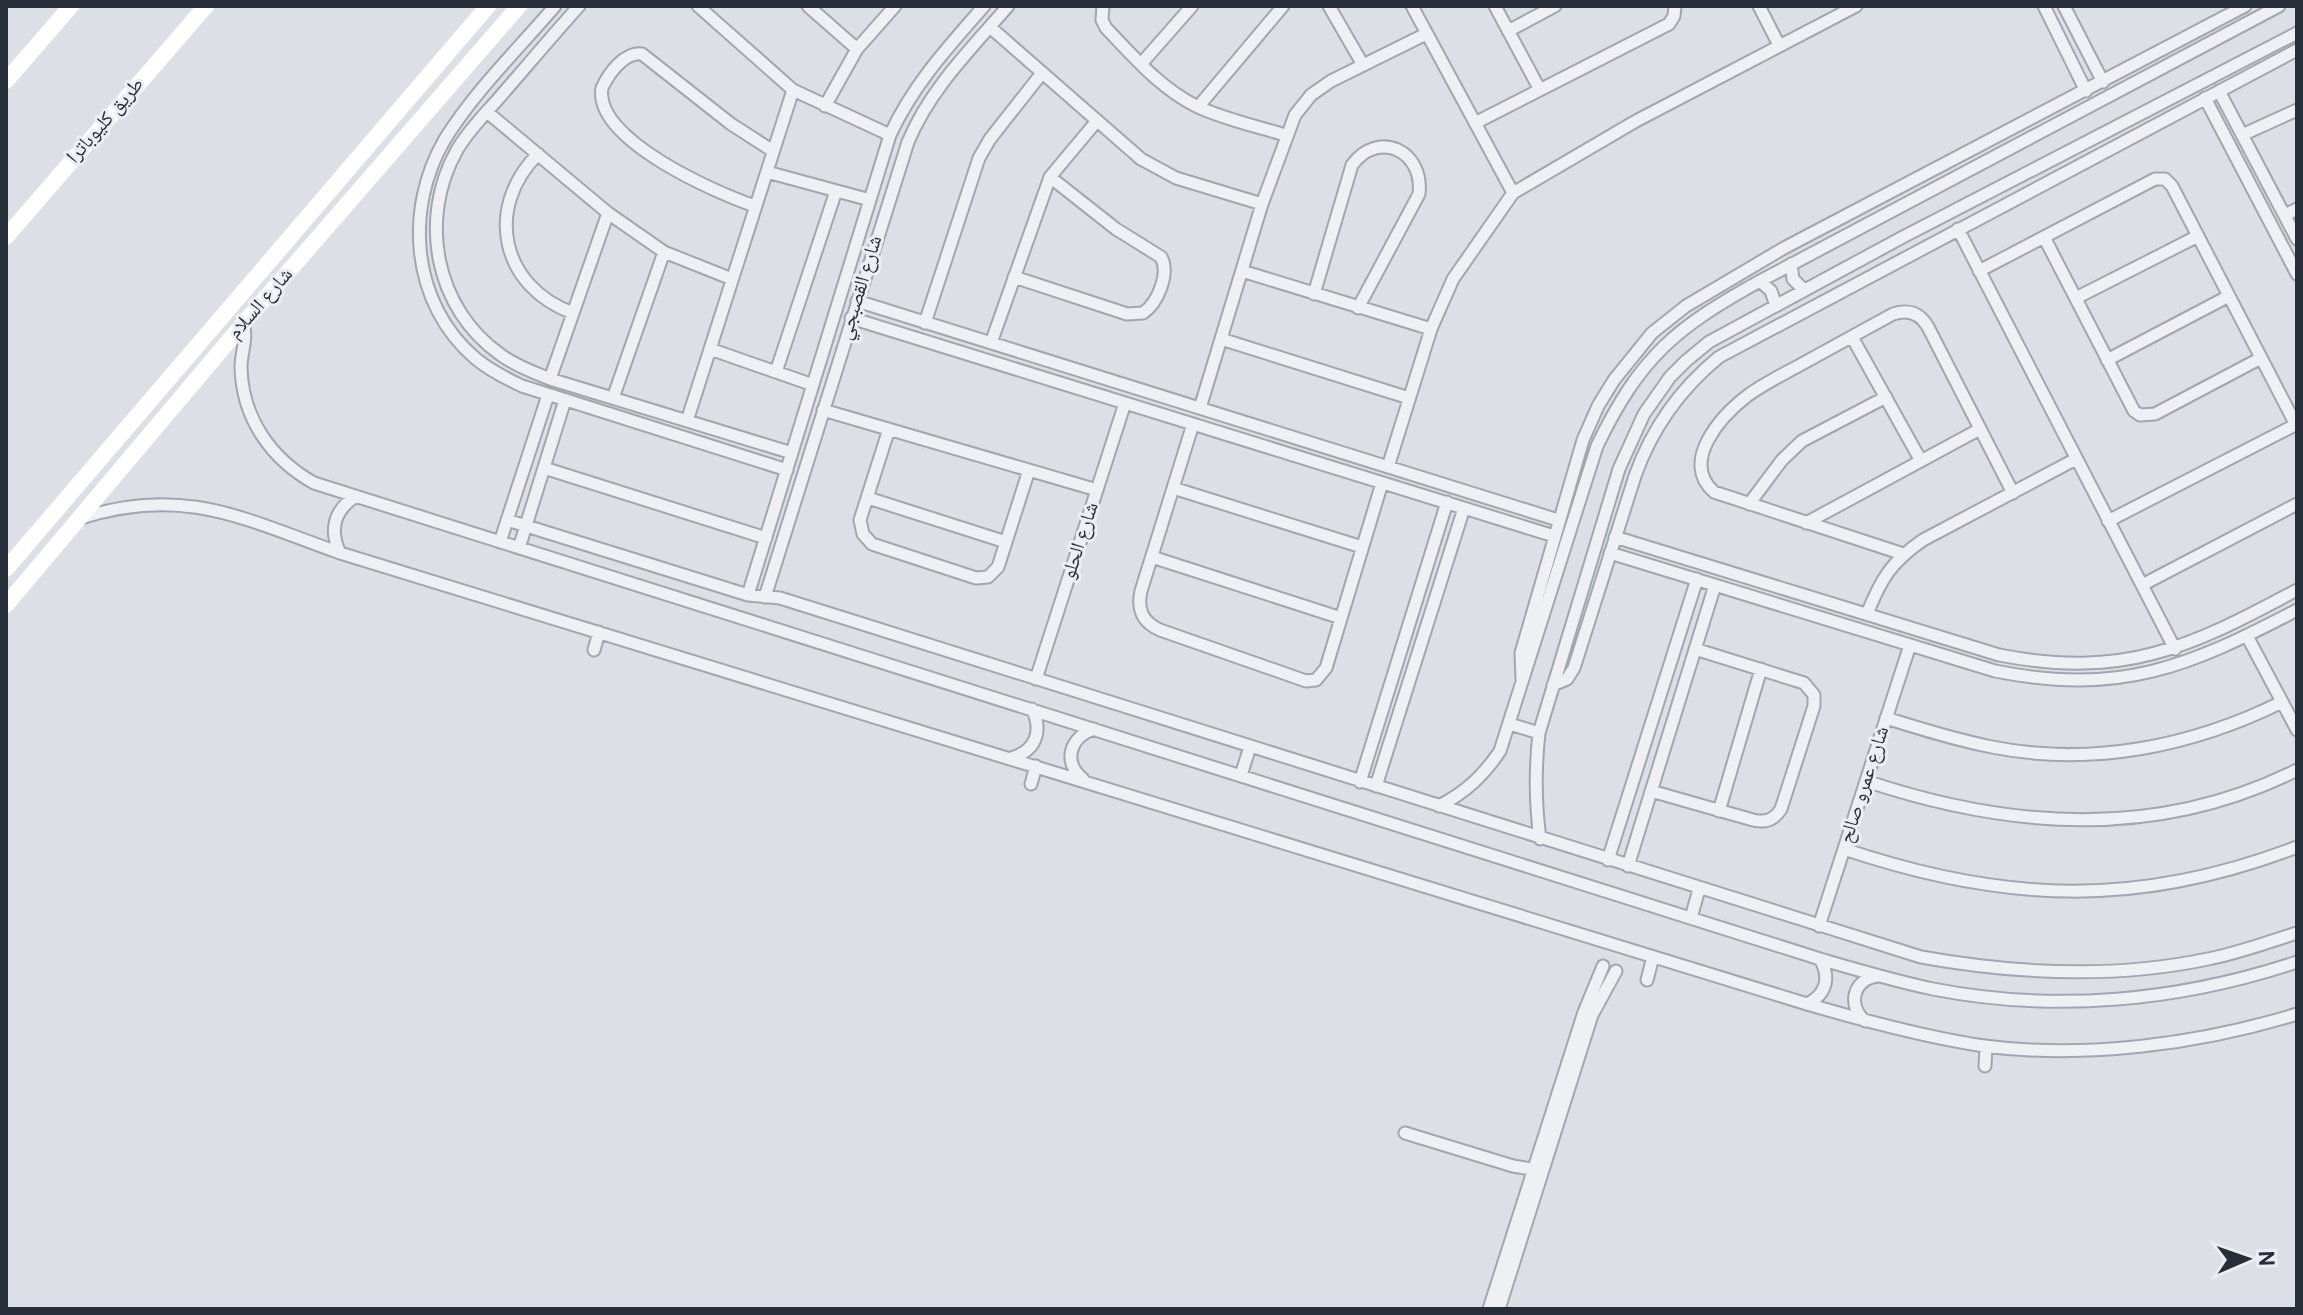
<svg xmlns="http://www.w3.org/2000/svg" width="2303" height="1315" font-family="Overpass,'Noto Naskh Arabic',sans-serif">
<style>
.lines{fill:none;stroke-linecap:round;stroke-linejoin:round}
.street-casing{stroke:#a2a6ae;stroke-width:15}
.street{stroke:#eef0f4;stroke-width:11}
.secondary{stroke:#fff;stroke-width:16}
.labels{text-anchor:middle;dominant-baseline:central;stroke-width:6;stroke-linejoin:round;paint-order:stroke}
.street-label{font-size:20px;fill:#282e39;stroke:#ebeef3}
</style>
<rect width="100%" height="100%" fill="#dcdfe5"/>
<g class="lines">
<g class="street-casing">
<path id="street" d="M555 6C519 48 474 92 445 139 404 209 411 303 475 358 489 370 505 378 522 386L787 470
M579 6C552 36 526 67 499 98 485 114 468 131 457 150 418 219 435 309 501 355 516 366 533 372 550 379L792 453
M698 6 793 90 890 135
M808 6 857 49
M1103 6 1102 20 1106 28C1133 56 1160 88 1196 106 1223 119 1256 126 1285 135
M1329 6 1363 65
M1412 6 1513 193
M1495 6 1540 90
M1759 6 1779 45
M2044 6 2086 91
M2064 6 2103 82
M990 27 1141 159 1176 178 1262 204
M1508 31 1555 6
M1141 64 1192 6
M2219 91 2297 239
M2205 98 2297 274
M825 106 857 49 895 6
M1198 107 1283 6
M487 112 608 213 664 252 732 279
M1475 123 1669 24 1674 16 1675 6
M2242 135 2297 110
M538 154C484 208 501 287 573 313
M767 172 870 200
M755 206C716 193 593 139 602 88 609 73 624 52 642 54L731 124 773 151
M2285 215 2297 209
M1958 229 2175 649
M2044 237 2134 411 2140 415 2155 414 2261 358
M1791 264 1793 279 1804 290
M1242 271 1431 329
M1979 271 2155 179H2165L2172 186 2296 425
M1014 277 1127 314 1143 313C1158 303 1170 273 1161 257L1116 229 1050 177
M1760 281 1771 291 1776 306
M1314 294 1352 165C1379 129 1424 151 1419 194L1358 308
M2076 298 2198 236
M857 301 1558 520
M851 318 1554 536
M925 323 979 158 990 139 1042 73
M243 324C248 337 241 353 241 367 242 418 271 459 314 483L1820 959C1858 970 1895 981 1933 989 2055 1013 2180 1001 2297 962
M1852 337 1921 461
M1221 339 1409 398
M991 343 1050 177 1096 122
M710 349 813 385
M2107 360 2229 296
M776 372 836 191
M550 379 608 213
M613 398 664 252
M1200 408 1262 204 1295 115 1311 95 1331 81 1426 34
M823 410 1097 490
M687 421 793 90
M1193 424 1141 591C1137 609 1142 622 1160 630L1306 681 1316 680 1326 668 1382 483
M889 429 860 520 863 534 872 544 976 578 988 577 998 567 1029 470
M1388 467 1431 329 1453 279 1513 193 1636 121 1856 6
M544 468 766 538
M1173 488 1362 547
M868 498 1006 542
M1749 504 1782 460 1802 441 1886 397
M81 518C184 485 244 519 340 553L1807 1004C1865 1021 1924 1037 1984 1046 2085 1059 2200 1044 2297 1014
M507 520 748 595 780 598 1921 957C2016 974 2113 979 2208 959 2239 953 2268 942 2297 933
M2108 521 2297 424
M1806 523 1980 429
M1615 537 1999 655C2124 679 2189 648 2297 590
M500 542 548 395
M519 548 565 400
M340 553C329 530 334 510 356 496
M1610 553 1995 671C2120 696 2188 667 2297 610
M1903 554 1714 492C1680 462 1720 417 1747 396 1763 384 1782 375 1800 365 1831 348 1862 331 1893 314 1908 309 1920 313 1928 327L2013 493
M1152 557 1341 618
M2142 585 2297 504
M748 595 890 135C913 85 948 47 984 6
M765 597 908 142C930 89 971 49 1008 6
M1867 614C1881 579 1891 562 1923 540L2076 459
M2247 636 2297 730
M594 650 599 632
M1036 679 1125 403
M1522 679 1521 653 1583 440 1598 406 1614 380 1652 333 1686 306 1784 248 2245 6
M1553 685 1567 679 1574 668 1635 476C1652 428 1680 389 1719 357L2297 50
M1886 718C1921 729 1956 740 1992 747 2092 767 2193 746 2282 702
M1510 724 1539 733
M1011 758C1036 751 1043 731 1032 709
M1241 775 1250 747
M1083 779C1062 762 1070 737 1094 729
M1866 781C2010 829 2157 840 2297 770
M1360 782 1447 502
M1031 784 1036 766
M1376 786 1464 508
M1651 791 1753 820C1766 823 1774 820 1781 809L1814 706V695L1804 683 1695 649
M1439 806C1466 792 1483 776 1500 751L1597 446C1640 357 1675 328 1760 281L2279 6
M1719 811 1761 669
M1540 839C1535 802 1535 769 1539 733L1619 469 1644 414 1670 377 1686 361 1709 342 1901 238 2297 33
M1844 849C2004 903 2138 908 2297 847
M1608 860 1697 579
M1628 866 1715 585
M1691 918 1699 889
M1819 926 1910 645
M1647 980 1653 957
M1807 1004C1826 995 1831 978 1820 959
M1865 1021C1847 1005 1853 979 1878 976
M1985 1066 1986 1046
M1405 1133 1513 1166 1538 1170
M1489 1309 1584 1012 1603 966
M1499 1309 1592 1015 1616 971"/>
</g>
<use href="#street" class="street"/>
<path class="secondary" d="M6 81 71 6
M6 237 206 6
M6 569 488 6
M6 605 243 324 519 6"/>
</g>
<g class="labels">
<g class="street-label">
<text transform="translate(106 121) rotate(-49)">طريق كليوباترا</text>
<text transform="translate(861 288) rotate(-73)">شارع القصبجي</text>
<text transform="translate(261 304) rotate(-49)">شارع السلام</text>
<text transform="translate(1081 541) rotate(-72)">شارع الحلو</text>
<text transform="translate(1865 785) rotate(-72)">شارع عمرو صالح</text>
</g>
</g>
<rect width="2303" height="1315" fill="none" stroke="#282e39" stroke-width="16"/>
<g transform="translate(2247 1259) rotate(88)" stroke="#ebeef3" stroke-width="6" paint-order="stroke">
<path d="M0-6L14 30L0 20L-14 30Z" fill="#282e39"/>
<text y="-12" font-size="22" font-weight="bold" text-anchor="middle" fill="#282e39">N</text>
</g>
</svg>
